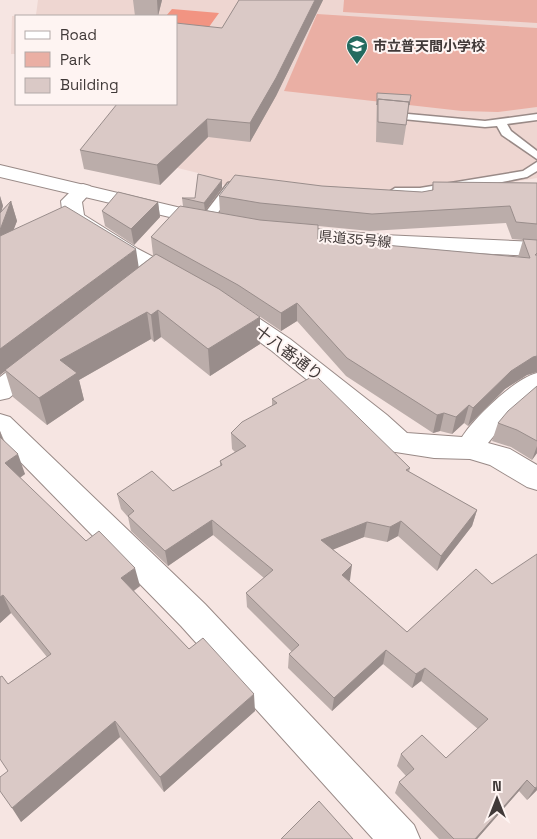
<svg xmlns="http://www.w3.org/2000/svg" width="537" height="839" font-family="'Space Grotesk','Noto Sans JP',sans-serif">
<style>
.built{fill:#eed6d1}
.green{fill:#eaafa4}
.water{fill:#f29482}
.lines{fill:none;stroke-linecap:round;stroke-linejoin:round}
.service-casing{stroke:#998a87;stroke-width:3}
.minor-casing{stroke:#998a87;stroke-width:2}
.secondary-casing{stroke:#998a87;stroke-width:2}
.service{fill:#fff;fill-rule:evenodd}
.minor{fill:#fff;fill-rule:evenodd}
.secondary{fill:#fff;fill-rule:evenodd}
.wall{fill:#bbadaa;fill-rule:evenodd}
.shaded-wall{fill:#998d8b}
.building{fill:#dac9c6;stroke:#998d8b}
.labels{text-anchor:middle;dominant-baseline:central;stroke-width:4;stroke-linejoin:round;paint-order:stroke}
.far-poi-label{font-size:14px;font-weight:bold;fill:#403938;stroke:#fef4f2;text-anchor:start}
.far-street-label{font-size:14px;fill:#403938;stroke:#fef4f2}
.street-label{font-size:16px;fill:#403938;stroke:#fef4f2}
</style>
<rect width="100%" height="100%" fill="#f6e5e2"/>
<path class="built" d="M38 0H537V178L412 199 240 187 219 184 202 174 97 148 176 104V16H16V54H11L12 16 36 15Z"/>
<path class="green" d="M344 0H537V23L343 12Z
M317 14 537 28V107L498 112 462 111 284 91Z"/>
<path class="water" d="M172 9 219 13 201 38 176 35V16H166Z"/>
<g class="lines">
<g class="service-casing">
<path id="service" d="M386 112 485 121 537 114V120L507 124 511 131 537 151V159L502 135 497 126 485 127 382 117 381 115Z
M537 162V171L527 177C506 181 400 204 389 192L395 188H420L523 171Z
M232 182 238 186 210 223H202L200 220 202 217 228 183Z"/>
</g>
<g class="minor-casing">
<path id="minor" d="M83 184 90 186 93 190 82 202 84 215 138 249 186 274 190 279 186 284 178 286 170 284 122 259 67 222 63 218 61 201 76 186Z
M228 300 236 303 290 339 387 415 407 433 462 437C475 417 514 379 537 373V396L501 427 488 443 510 449 537 465V490L527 487 490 465 470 459 434 458 389 451 367 429 272 351 220 313 216 308 220 303Z
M38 352 47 355 51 361 47 367 9 398 0 400V377L29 355Z
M0 414 10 417 205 604 414 825 420 839H373L181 626 0 441Z"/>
</g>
<g class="secondary-casing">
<path id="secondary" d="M0 165 219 217 223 221 219 225 212 227 0 177Z
M282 226 383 235 537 242V256L383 249 274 237 271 232 274 227Z"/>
</g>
<use href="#service" class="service"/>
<use href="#minor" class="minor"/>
<use href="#secondary" class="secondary"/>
</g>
<path class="wall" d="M133 0H162L158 16H135Z
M239 0H323L276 96 250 142 208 137 160 185 84 169 80 150 222 28Z
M377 93 411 95 403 145 376 142Z
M433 182 537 183V372L527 375 505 389 468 426 464 423 452 434 440 431 433 433 346 376 297 321 281 331 237 301 260 344 210 376 161 337 154 342 151 339 79 380 84 400 47 425 13 397 5 371 0 375V196L3 206 1 211 11 201 17 221 13 230 138 267 154 255H153L151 237 183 206 182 198H195L222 188 205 210 220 213 219 196 322 186 422 192 432 190ZM506 223 512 239 523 240 518 257 318 239V226L370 231Z
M158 202 160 217 134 245 105 226 102 211Z
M537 386V453L532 460 511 447 492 441 498 423Z
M272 399 410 468 409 472 477 510 472 526 437 571 398 536 387 542 364 537 333 549 350 580 349 581 407 632 476 569 537 790 527 800 519 791 477 839H439L395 793 399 782 406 776 397 766 401 754 446 758 478 729 421 681 412 688 383 664 332 711 288 668 289 654 292 652 247 607 246 593 264 578 213 535 168 566 131 531 128 517 121 509 117 494 173 491 220 466V461L235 452 232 449 231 433 272 406Z
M0 431 4 440 25 474 20 478 86 541 140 586 134 591 189 649 255 711 164 792 120 737 21 822 8 771V684L47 657 11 613 0 623Z"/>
<path class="shaded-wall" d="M157 0H162L158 16Z
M315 0H323L276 96 250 142V123Z
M207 119 208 137 160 185 157 165Z
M222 180V188L205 211 204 203Z
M0 196 3 206 0 216Z
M11 201 17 221 3 258 0 248V230Z
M158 202 160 217 134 245 131 229Z
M136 249 139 269 0 375V349Z
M297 303V321L281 331V313Z
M158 310 161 337 154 342 151 315Z
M147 312 151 339 79 380 84 400 47 425 39 398 60 360Z
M260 317V344L210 376 208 349Z
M537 356V372L527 375 505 389 468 426 473 408 511 371 533 357Z
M469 405 464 423 452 434 456 417Z
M444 413 440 431 433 433 437 415Z
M0 431 7 451 0 444Z
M537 446V453L532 460Z
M18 454 25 474 12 483 5 463Z
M477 510 472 526 437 571 441 556Z
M212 520 213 535 168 566 165 551Z
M401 521 398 536 387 542 390 527Z
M367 522 364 537 320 555 321 540Z
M352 565 350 580 340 589 342 575Z
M135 568 140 586 126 596 121 578Z
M3 595 11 613 0 623V597Z
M386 650 383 664 332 711 334 698Z
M425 668 421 681 412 688 416 674Z
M254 694 255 711 164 792 160 777Z
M115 721 120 737 21 822 12 808Z
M527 780 519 791 477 839H475Z
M537 787V790L527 800 535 788Z"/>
<path class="building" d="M239 0H315L276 78 250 123 207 119 157 165 80 150 117 104H176V23L222 28Z
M377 93 411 95 409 105V102L378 99 377 105Z
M378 99 409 102 406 125 378 122Z
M198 174 222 180 204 203 182 198H195Z
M235 175 322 186 422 192 433 190V182L537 183V224L516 222 510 206 372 214 260 203 219 196Z
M118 192 158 202 131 229 102 211Z
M11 201 0 230V213Z
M65 206 136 249 0 349V236Z
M180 206 260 220 318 225V239L530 258 523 239 537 240V253L535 255H537V356L533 357 511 371 473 408 469 405 456 417 444 413 437 415 347 358 297 303 281 313 238 285 151 237Z
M156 254 219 289 260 317 208 349 158 310 151 315 147 312 60 360 77 373 39 398 5 370Z
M315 375 410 468 406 470 477 510 441 556 401 521 390 527 367 522 321 540 352 565 342 575 407 632 476 569 492 584 537 554V787L535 788 527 780 475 839H454L399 782 414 769 401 754 422 735 446 758 488 719 425 668 416 674 386 650 334 698 289 654 299 645 246 593 273 570 212 520 165 551 128 516 134 511 117 494 152 471 173 491 222 465 220 461 246 446 231 433 242 422 277 403 272 399Z
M537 386V441L517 430 498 423 508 411Z
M0 437 18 454 5 463 86 541 99 531 135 568 121 578 189 649 203 638 254 694 160 777 115 721 12 808 0 791V777L8 771 0 759V677L2 676 8 684 51 654 3 595 0 597Z
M319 801 353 839H281Z"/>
<defs>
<g id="school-pin" transform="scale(1.125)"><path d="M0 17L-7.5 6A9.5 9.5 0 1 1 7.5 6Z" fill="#246b60" stroke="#fef4f2"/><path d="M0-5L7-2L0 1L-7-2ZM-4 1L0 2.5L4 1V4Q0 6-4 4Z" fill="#fff"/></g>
</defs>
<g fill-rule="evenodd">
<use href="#school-pin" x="357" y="46"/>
</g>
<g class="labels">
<g class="far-poi-label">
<text x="373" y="46">市立普天間小学校</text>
</g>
<g class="far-street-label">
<text transform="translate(355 239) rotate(5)">県道35号線</text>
</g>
<g class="street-label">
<text transform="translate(289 353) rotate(37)">十八番通り</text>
</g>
</g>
<rect x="15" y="15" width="162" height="90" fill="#fef4f2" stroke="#b2a9a8"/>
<rect x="25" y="31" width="25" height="8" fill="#ffffff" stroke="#b2a9a8"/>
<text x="60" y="40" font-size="15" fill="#403938">Road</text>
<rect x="25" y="52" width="25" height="15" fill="#eaafa4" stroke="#b2a9a8"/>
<text x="60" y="65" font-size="15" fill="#403938">Park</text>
<rect x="25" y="78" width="25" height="15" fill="#dac9c6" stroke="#b2a9a8"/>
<text x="60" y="90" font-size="15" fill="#403938">Building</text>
<g transform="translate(497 799)" stroke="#fef4f2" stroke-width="4" paint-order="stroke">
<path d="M0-4L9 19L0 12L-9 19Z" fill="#403938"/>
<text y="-8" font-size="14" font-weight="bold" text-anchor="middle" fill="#403938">N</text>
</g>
</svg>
